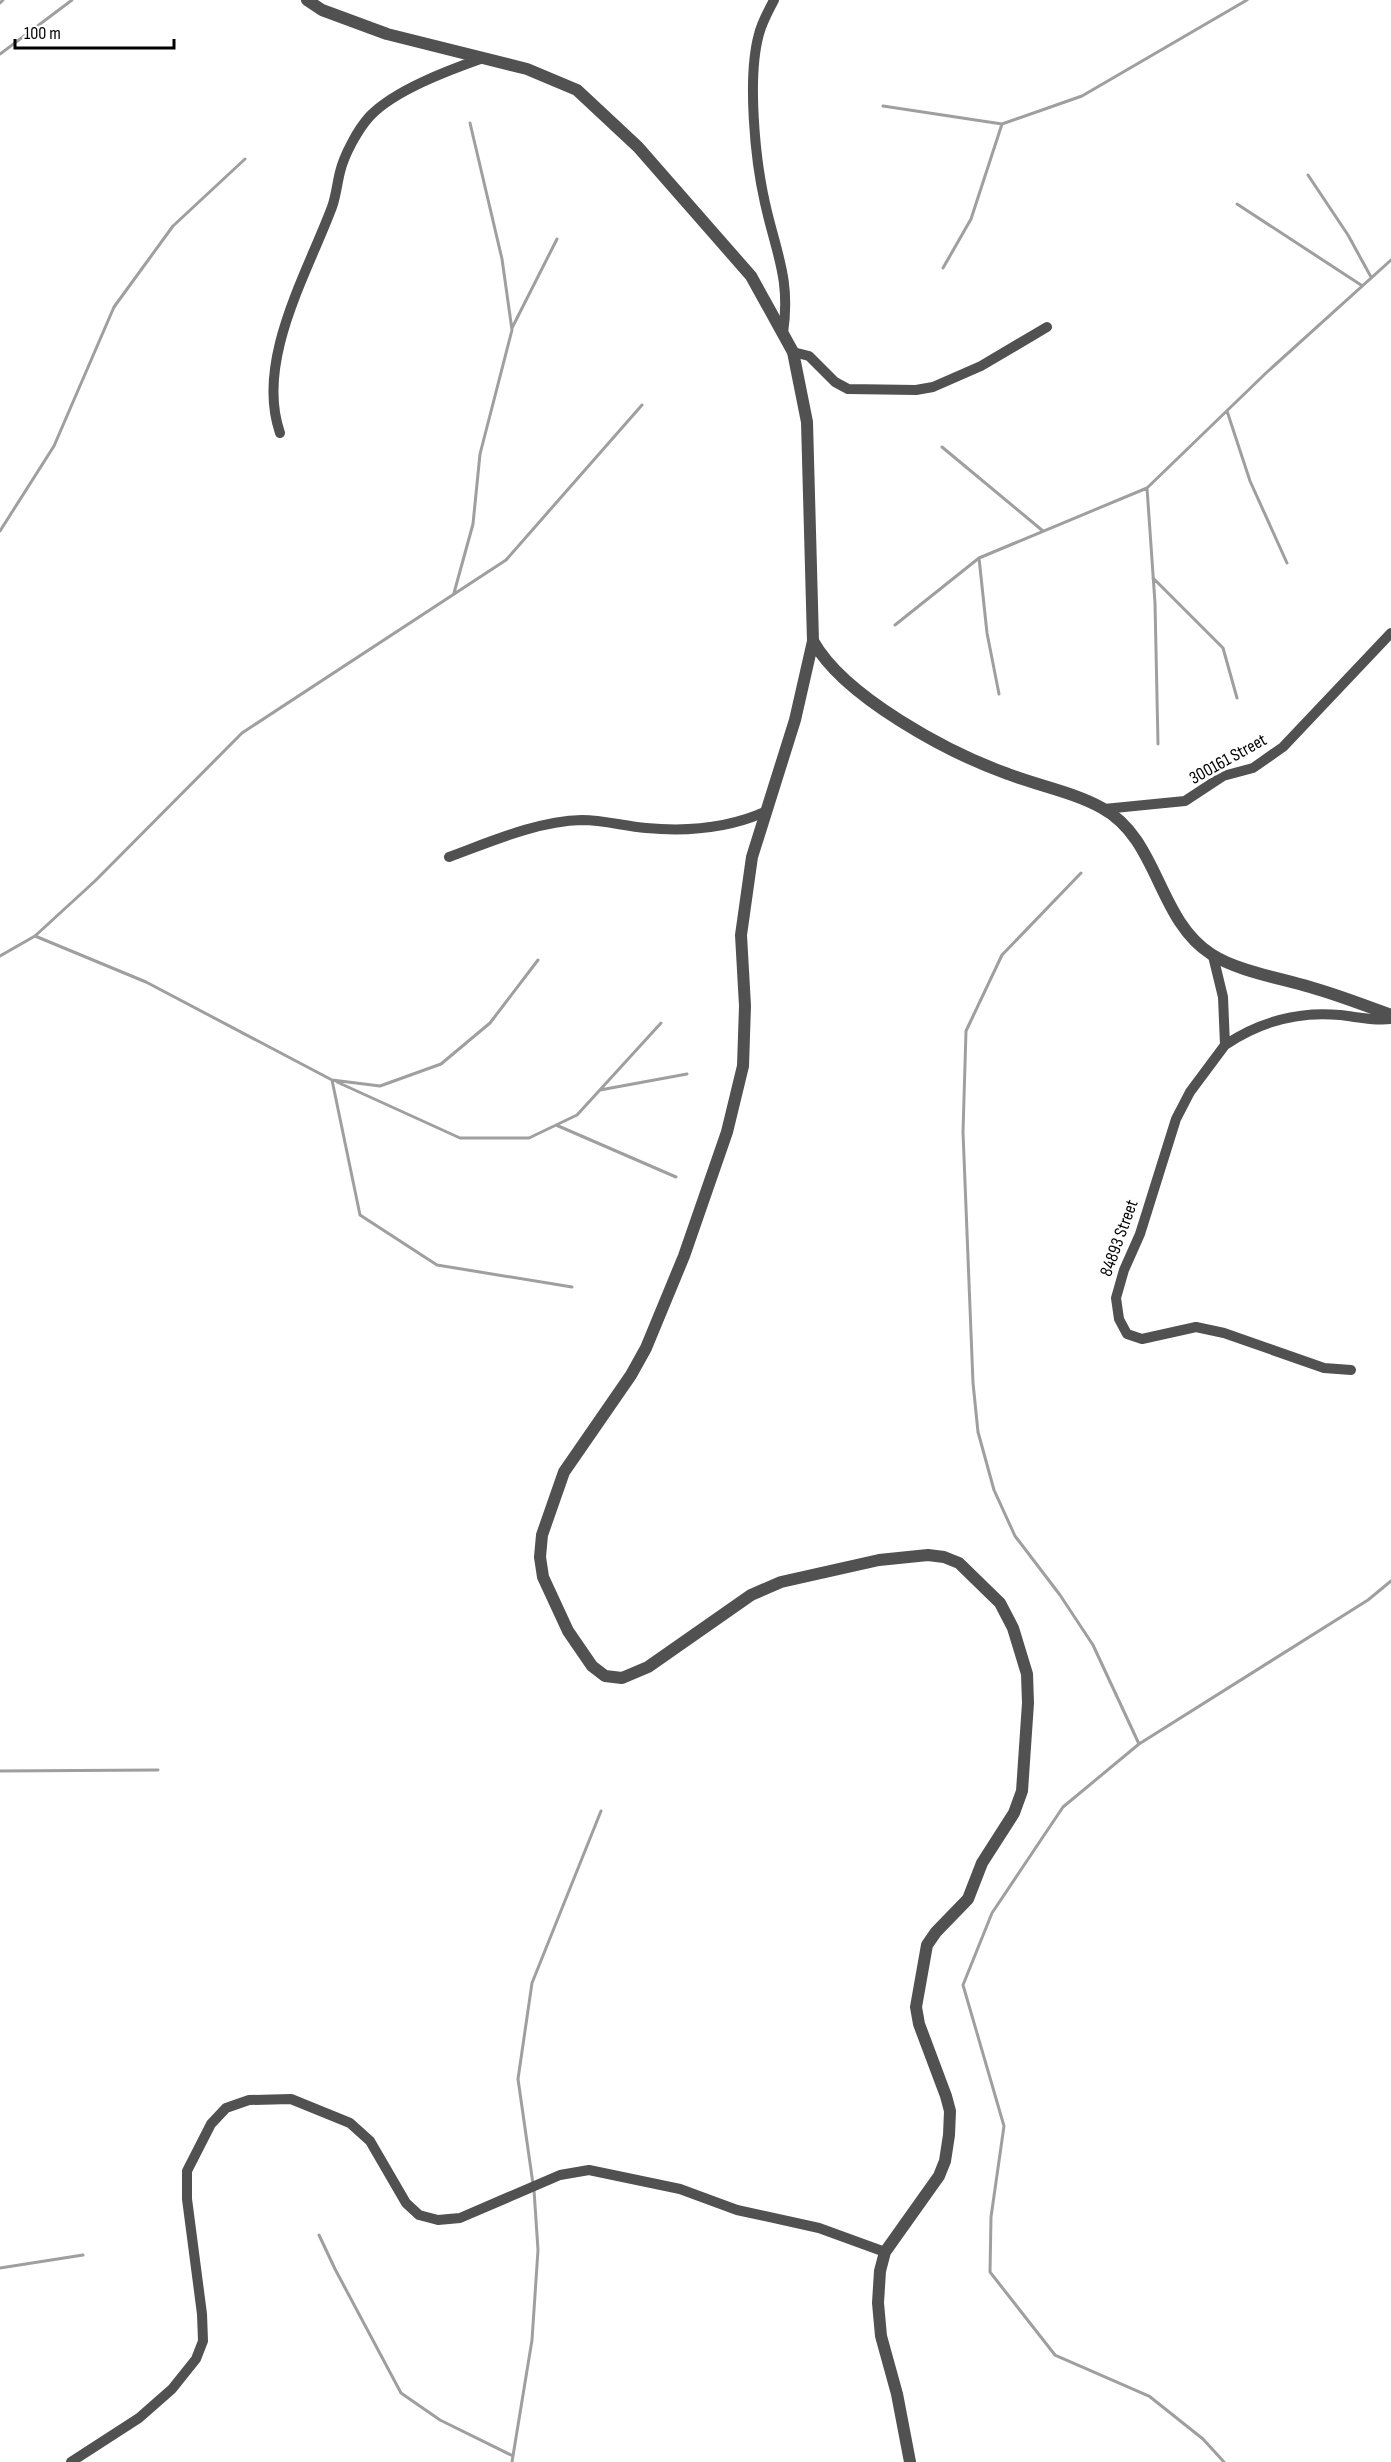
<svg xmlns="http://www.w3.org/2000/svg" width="1391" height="2462" font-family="'Sofia Sans Condensed',sans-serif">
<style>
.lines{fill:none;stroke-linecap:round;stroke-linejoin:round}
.stream{stroke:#9f9f9f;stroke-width:3}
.minor{stroke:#515151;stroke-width:10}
.tertiary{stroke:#515151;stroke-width:12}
.labels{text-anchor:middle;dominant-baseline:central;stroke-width:6;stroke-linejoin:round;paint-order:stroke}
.street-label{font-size:18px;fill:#000;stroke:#fff}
</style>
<rect width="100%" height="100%" fill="#fff"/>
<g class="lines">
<path class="stream" d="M0 3 3 0
M0 54 72 0
M883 106 1002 124 1082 96 1247 0
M1308 175 1348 235 1371 277
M1237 204 1361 285
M943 268 971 219 1002 124
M512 328 557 239
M1227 411 1250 481 1287 563
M942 447 1043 531
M1147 488 1155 603 1158 744
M0 531 54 446 114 307 173 226 245 159
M979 558 987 633 999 694
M1153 578 1223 648 1237 698
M454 593 473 524 480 454 512 330 502 259 470 123
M895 625 979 558 1147 488 1266 373 1391 260
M1081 873 1002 955 966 1031 963 1132 973 1383 978 1432 994 1490 1015 1536 1060 1595 1093 1645 1139 1744
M35 936 146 982 332 1080 380 1086 441 1064 490 1023 538 960
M0 956 35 936 95 881 242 733 506 560 642 405
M332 1080 360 1215 437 1265 572 1287
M337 1082 460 1138H529L577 1115 661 1023
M600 1090 687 1074
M556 1125 676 1177
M0 1771 158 1770
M533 2184 518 2079 532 1983 601 1811
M319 2235 335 2269 401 2393 440 2420 513 2456
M0 2268 83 2255
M512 2462 532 2340 538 2250 534 2190
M1224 2462 1203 2439 1149 2396 1055 2355 990 2272 991 2217 1004 2126 963 1985 992 1913 1063 1807 1139 1744 1368 1600 1391 1581"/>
<path class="minor" d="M774 0C769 10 762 22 759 34 747 77 755 159 765 203 776 253 791 279 783 333
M793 352 809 356 835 382 848 389 916 390 933 387 981 366 1047 327
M280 433C255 361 307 274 332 207 336 196 337 184 340 172 344 155 358 129 370 116 395 90 449 70 483 58
M1104 809 1185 801 1223 776 1253 768 1283 747 1391 633
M449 857C490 842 537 821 582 820 603 820 624 826 646 828 688 832 728 829 767 811
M1213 956 1223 997 1225 1045 1190 1092 1176 1119 1140 1234 1124 1270 1116 1298 1119 1319 1127 1334 1142 1339 1196 1327 1224 1333 1324 1368 1351 1370
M1225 1045C1259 1022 1299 1011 1340 1015 1358 1017 1373 1021 1391 1019
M71 2462 139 2418 172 2389 196 2359 203 2341 202 2314 187 2199V2171L211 2124 226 2108 249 2100 291 2099 350 2123 370 2141 406 2203 419 2215 438 2220 460 2218 560 2175 589 2170 680 2189 737 2210 819 2228 885 2252"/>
<path class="tertiary" d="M307 0 322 10 387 34 527 69 577 90 638 147 751 276 793 352 807 422 813 641C844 697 949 753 1008 774 1039 786 1073 792 1102 808 1159 839 1157 919 1211 954 1237 971 1280 978 1310 987 1338 995 1364 1005 1391 1015
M813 641 795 720 752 857 741 935 745 1006 743 1066 727 1132 684 1256 646 1348 631 1375 564 1472 542 1535 540 1557 543 1577 568 1631 592 1666 605 1676 622 1678 648 1667 751 1595 781 1582 879 1560 928 1555 944 1557 959 1563 1000 1603 1013 1628 1027 1674 1028 1703 1022 1791 1014 1813 982 1863 968 1899 936 1932 927 1945 916 2007 919 2024 946 2096 950 2111 949 2135 945 2161 939 2176 885 2252 880 2271 878 2303 881 2336 897 2394 910 2462"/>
</g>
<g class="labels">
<g class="street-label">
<text transform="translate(1228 759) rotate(-29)">300161 Street</text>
<text transform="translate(1119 1238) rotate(-70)">84893 Street</text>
</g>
</g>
<path d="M15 39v9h159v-9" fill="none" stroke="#000000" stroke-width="3"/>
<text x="24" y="39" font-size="18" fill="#000000" stroke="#ffffff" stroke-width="4.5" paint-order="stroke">100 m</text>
</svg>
